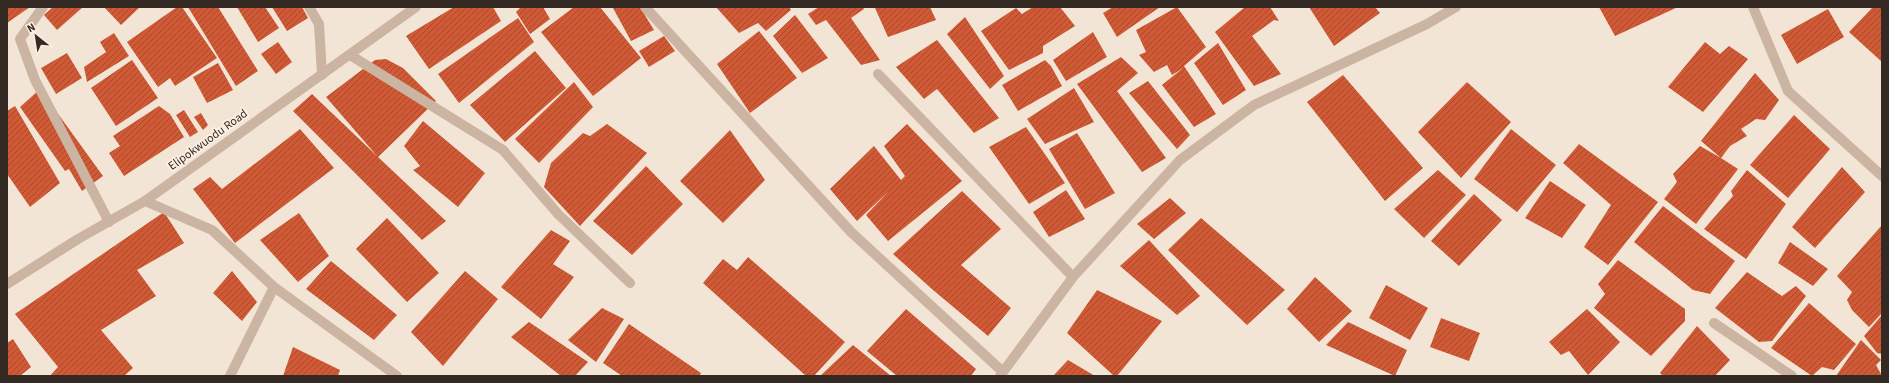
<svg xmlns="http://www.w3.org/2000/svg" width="1889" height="383" font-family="'Source Sans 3',sans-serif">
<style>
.building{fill:url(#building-hatch)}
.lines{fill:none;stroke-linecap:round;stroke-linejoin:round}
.minor{stroke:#cbb4a1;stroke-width:10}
.tertiary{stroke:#cbb4a1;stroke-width:10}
.labels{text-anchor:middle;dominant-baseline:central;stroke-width:4;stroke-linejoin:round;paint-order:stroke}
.street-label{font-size:12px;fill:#352924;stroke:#faefe2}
</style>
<defs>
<pattern id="building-hatch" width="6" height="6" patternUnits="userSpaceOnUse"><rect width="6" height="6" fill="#d05a36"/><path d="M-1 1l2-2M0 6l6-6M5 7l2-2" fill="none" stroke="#aa4a2d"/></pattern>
</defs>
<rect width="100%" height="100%" fill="#f3e5d6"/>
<path class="building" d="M7 7H30L7 23Z
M53 7H83L57 30 44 15Z
M104 7H140L121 25Z
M177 7H182L217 58 175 86 170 78 158 87 127 42Z
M188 7H218L258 71 236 86Z
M237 7H265L279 28 258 42Z
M272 7H302L308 18 287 31Z
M454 7H493L501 21 429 69 406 36Z
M521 7H543L550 19 530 34 516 12Z
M574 7H600L641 58 593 96 541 32Z
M615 7H640L654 30 631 41 613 8Z
M716 7H789L791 10 766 31 758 23 739 33Z
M819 7H863L864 9 851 18 880 60 861 65 826 20 816 25 808 14Z
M876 7H930L936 20 888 37 875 8Z
M1033 7H1060L1075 26 1043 46V53L1009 70 981 31 1016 8 1022 14Z
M1113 7H1160L1117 37 1103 13Z
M1177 7 1206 47 1184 66 1216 114 1194 127 1162 85 1183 68 1172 75 1167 65 1154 72 1139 55 1146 52 1136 30Z
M1245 7H1270L1279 21 1274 20 1252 36 1281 74 1254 86 1215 32Z
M1309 7H1375L1380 13 1334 46Z
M1599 7H1678L1615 36Z
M1873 7H1882V62L1849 32Z
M1828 9 1844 37 1797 64 1781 35Z
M795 15 828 58 802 73 773 36Z
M965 17 1004 76 990 89 947 34Z
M518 18 534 42 459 103 438 74Z
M759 31 797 78 750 113 717 64Z
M1093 32 1107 57 1066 81 1053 60Z
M114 33 129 56 87 82 84 67 106 52 100 42Z
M664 36 675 51 649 67 639 51Z
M937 40 999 118 974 133 937 89 924 99 896 67Z
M278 42 292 62 276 74 261 54Z
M1705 42 1720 54 1729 46 1748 59 1703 112 1668 87Z
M1218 43 1246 90 1223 105 1194 63Z
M535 51 566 88 505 142 470 105Z
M67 53 82 78 56 94 41 68Z
M1121 57 1138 73 1117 91 1166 158 1142 172 1077 84Z
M386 59 403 68 436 101 378 157 446 221 422 240 293 111 312 94 377 156 326 97 375 60Z
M132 60 158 98 116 126 91 88Z
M1045 60 1051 66 1062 86 1018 111 1002 85Z
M218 63 233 90 207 103 193 77Z
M1755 73 1779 100 1765 120 1756 119 1741 129 1747 136 1730 146 1721 158 1738 169 1696 224 1664 199 1677 182 1673 174 1700 146 1721 158 1701 141Z
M1343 75 1423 168 1385 201 1307 102Z
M1148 81 1190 135 1177 149 1129 93Z
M574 82 593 107 539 163 515 139Z
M1467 82 1511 122 1461 178 1418 132Z
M1074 88 1094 122 1045 144 1027 119Z
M40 89 103 176 82 191 69 169 65 171 20 107Z
M15 106 60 183 30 207 7 174V111Z
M159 106 170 114 184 137 124 176 109 153 120 146 113 136Z
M184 110 198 132 190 137 176 115Z
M201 113 208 125 203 130 194 117Z
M1794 115 1830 149 1788 198 1750 165Z
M423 121 485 173 458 207 413 170 420 166 404 146Z
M607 124 647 153 580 226 544 187 551 163 583 133 590 136Z
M907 124 962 181 888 241 866 215 889 191 857 221 830 189 874 146 901 180 905 176 884 146Z
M1026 127 1065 183 1029 204 989 147Z
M300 129 334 168 235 243 193 189 210 177 222 189Z
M1511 129 1556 165 1517 212 1474 179Z
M730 130 765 180 723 223 680 181Z
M1077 133 1115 193 1085 209 1049 149Z
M1579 144 1658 202 1608 265 1584 247 1611 205 1563 163Z
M646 166 683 204 632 255 593 221Z
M1842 167 1865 192 1815 248 1792 227Z
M1438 170 1466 195 1424 238 1394 209Z
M1747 170 1786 204 1746 259 1704 229 1733 196 1731 191Z
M1550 181 1586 205 1562 238 1525 218Z
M1066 190 1085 219 1049 237 1033 212Z
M962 191 1001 229 961 265 1011 308 988 336 933 290 893 254Z
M1474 194 1502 220 1459 266 1431 241Z
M1170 198 1186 213 1154 239 1137 224Z
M1663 206 1735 261 1710 294 1693 290 1634 242Z
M164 212 184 243 137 270 156 296 101 330 133 368 124 376H50L58 367 15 314Z
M299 213 329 256 298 282 260 240Z
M387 218 439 273 407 302 356 249Z
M1201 218 1285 290 1247 325 1168 250Z
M1882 225V313L1869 327 1852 310 1847 300 1852 292 1837 276Z
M551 230 570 241 553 264 574 277 541 319 501 287Z
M1149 240 1200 296 1177 315 1120 266Z
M1790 242 1828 269 1813 286 1778 263Z
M748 257 845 342 814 376H806L703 283 723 259 737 270Z
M1618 260 1685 309V321L1651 356 1594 308 1605 294 1598 284Z
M331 261 397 315 374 340 306 289Z
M232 271 257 302 242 321 213 293Z
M465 271 498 299 443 366 411 332Z
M1747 272 1782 296 1796 286 1806 296 1772 341 1759 342 1715 308Z
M1315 277 1352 311 1319 342 1287 309Z
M1386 285 1428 308 1410 340 1369 318Z
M1097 290 1162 321 1117 376H1114L1067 333Z
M1809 303 1856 344 1834 370 1822 367 1812 376 1771 348Z
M602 308 624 319 596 362 568 340Z
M906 309 976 369 971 376H897L867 351Z
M1587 309 1620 342 1588 375 1569 351 1561 355 1549 342Z
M1882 315V354L1877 353 1864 336Z
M1441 318 1480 333 1469 361 1430 347Z
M529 322 588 362 575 376H561L511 337Z
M1348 322 1407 350 1395 376 1326 345Z
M629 324 701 373 699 376H622L603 363Z
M1697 326 1730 360 1715 376H1663L1660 373Z
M13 339 31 367 20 376H7V343Z
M1861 340 1881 360 1876 365 1881 374 1880 376H1836Z
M853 345 891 376H820Z
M293 347 340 370 338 376H283Z
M1068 360 1095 376H1053Z"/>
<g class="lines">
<path class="minor" d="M43 7 20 39 35 80 109 222
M309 7 319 24 322 75
M645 7 851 232 1003 372
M1753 7 1788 91 1882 176
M350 55 503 150 558 214 630 283
M878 74 1073 277
M145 201 212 230 274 287 397 376
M1714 323 1792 376
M230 376 274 287
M1000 376 1073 277 1180 160 1254 105 1427 24 1456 7"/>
<path class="tertiary" d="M7 284 78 239 145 201 416 7"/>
</g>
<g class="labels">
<g class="street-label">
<text transform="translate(208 140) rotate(-36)">Elipokwuodu Road</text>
</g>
</g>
<rect width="1889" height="383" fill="none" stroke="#352924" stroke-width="16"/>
<g transform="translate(36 36) rotate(330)" stroke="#faefe2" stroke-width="3" paint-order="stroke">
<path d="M0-3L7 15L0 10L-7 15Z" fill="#352924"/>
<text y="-6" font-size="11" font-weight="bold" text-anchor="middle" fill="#352924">N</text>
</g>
</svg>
